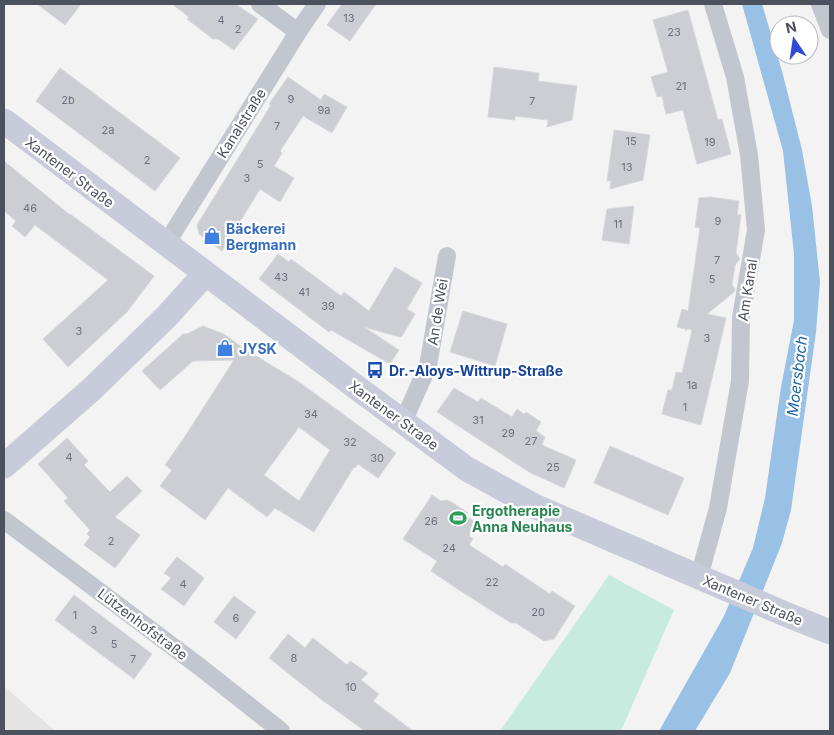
<svg xmlns="http://www.w3.org/2000/svg" width="834" height="735" font-family="Inter,sans-serif">
<style>
.education{fill:#e5e4e4}
.green{fill:#c7ecdf}
.water{fill:#99c1e5}
.building{fill:#cdced4;stroke:#d7d7dd;fill-rule:evenodd}
.lines{fill:none;stroke-linecap:round;stroke-linejoin:round}
.street{stroke:#c2c6cf;stroke-width:18}
.secondary{stroke:#c8cbd9;stroke-width:25}
.labels{text-anchor:middle;dominant-baseline:central;stroke-width:4.5;stroke-linejoin:round;paint-order:stroke}
.number-label{font-size:11px;fill:#6c707c}
.street-label{font-size:14px;fill:#4c515e;stroke:#fff}
.shop-label{font-size:14px;font-weight:bold;fill:#366cbe;stroke:#fff;text-anchor:start}
.transit-label{font-size:14px;font-weight:bold;fill:#164399;stroke:#fff;text-anchor:start}
.leisure-label{font-size:14px;font-weight:bold;fill:#27864d;stroke:#fff;text-anchor:start}
.water-label{font-size:15px;font-style:italic;fill:#1b63a2;stroke:#fff}
</style>
<rect width="100%" height="100%" fill="#f4f3f3"/>
<path class="education" d="M4 686 55 731H4Z"/>
<path class="green" d="M609 575 674 610 621 731H500Z"/>
<path class="water" d="M742 4H762L782 71 802 150 812 206 820 282 816 332 791 510 782 543 730 673 695 731H659L724 616 753 548 765 498 781 387 794 320V254L783 151Z"/>
<path class="building" d="M37 4H81L65 25Z
M172 4H235L258 19 234 50 218 39H213L187 19 189 17Z
M342 4H376L350 41 327 25Z
M688 10 718 120 722 119 731 154 697 164 683 110 666 114 662 96 657 97 651 77 668 72 653 20Z
M494 67 539 73 538 81 577 86 572 120 547 127 548 120 515 116V120L488 117Z
M60 68 180 158 155 191 36 101Z
M288 77 321 100 324 94 347 107 332 133 303 116 280 151 282 153 274 166 294 178 280 202 260 189 222 251 199 234 197 225 271 105 269 104Z
M614 130 650 135 643 180 610 189 611 181H607Z
M4 161 70 215V214L154 276 127 312 68 367 43 339 108 280 35 225 25 237 12 226 16 221 4 211Z
M710 197 739 201 737 215H741L736 253 740 259 735 265 732 285 735 289 734 292 707 314 726 318 701 425 662 414 668 390H672L676 372 682 373 692 330 688 329 685 331 686 329 677 327 682 309 688 311 700 228 695 227 699 198Z
M634 206 629 244 602 240 607 209Z
M278 254 289 262 291 259 341 296 344 292 369 311 395 267 422 283 407 309 415 314 402 336 400 337 364 327 399 350 390 364 331 330 329 332 259 279Z
M463 311 507 324 495 366 450 352Z
M203 326 224 334 243 348 299 382 396 453 378 478 358 464 355 468 354 467 314 532 275 508 267 517 228 488 205 520 160 486 172 470 165 465 184 438 234 360 193 361 160 390 142 371 183 334H187ZM299 427 330 450 299 501 264 475Z
M454 388 478 402 481 398 512 417 517 409 524 414 526 412 541 422 536 431 545 437 542 445 576 460 564 488 529 472 437 412Z
M67 438 88 461 84 465 110 492 127 476 142 491 115 517 140 535 115 568 84 545 90 537 87 534 90 530 64 501 68 498 38 464Z
M610 446 684 478 668 515 594 483Z
M432 495 441 501 447 500 453 503 468 513 466 516 477 523 469 536 473 539 469 545 503 567 505 564 550 594 552 591 575 606 554 639 544 641 516 623H511L459 590 431 571 437 561 403 539Z
M177 557 204 578 184 606 161 589 171 578 164 573Z
M74 595 152 654 134 679 55 620Z
M234 596 256 612 236 639 214 622Z
M288 634 305 648 313 638 347 665 350 661 368 673 361 680 379 694 373 701 413 731H365L322 700 269 658Z"/>
<g class="lines">
<path class="street" d="M260 4 298 32
M820 4 830 30
M166 244 298 32 317 4
M403 422 428 366 447 256
M4 520 200 667 281 731
M699 577 718 508 740 381 741 317 756 230 749 155 735 77 713 4"/>
<path class="secondary" d="M4 121 360 390 467 469 534 506 785 614 830 632
M4 466 92 389 167 316 205 274"/>
</g>
<defs>
<g id="shop-bare" transform="scale(1.35)"><path d="M-5-2.5h2.3a2.7 3.5 0 0 1 5.4 0H5L5.5 6h-11ZM-1.5-2.5h3a1.5 2.3 0 0 0-3 0Z" fill="#3f7fe0" stroke="#fff" stroke-width="2.5" paint-order="stroke"/></g>
<g id="bus-bare" transform="scale(1.35)"><path d="M-5-6H5V4H4V6H2V4H-2V6H-4V4H-5ZM-3.5-4V0h7V-4ZM-3.5 1.2v1.5H-2V1.2ZM2 1.2v1.5H3.5V1.2Z" fill="#1a4fb4" stroke="#fff" stroke-width="2.5" paint-order="stroke"/></g>
<g id="stadium-bare" transform="scale(1.35)"><path d="M0-5a6.5 5 0 1 0 0 10a6.5 5 0 1 0 0-10ZM-3.5-1.8h7v3.6h-7Z" fill="#2e9e5b" stroke="#fff" stroke-width="2.5" paint-order="stroke"/></g>
</defs>
<g fill-rule="evenodd">
<use href="#shop-bare" x="212" y="236"/>
<use href="#shop-bare" x="225" y="348"/>
<use href="#bus-bare" x="375" y="370"/>
<use href="#stadium-bare" x="458" y="518"/>
</g>
<g class="labels">
<g class="number-label">
<text x="349" y="18">13</text>
<text x="221" y="20">4</text>
<text x="238" y="29">2</text>
<text x="674" y="32">23</text>
<text x="681" y="86">21</text>
<text x="291" y="99">9</text>
<text x="68" y="100">2b</text>
<text x="532" y="101">7</text>
<text x="324" y="110">9a</text>
<text x="277" y="126">7</text>
<text x="108" y="130">2a</text>
<text x="631" y="141">15</text>
<text x="710" y="142">19</text>
<text x="147" y="160">2</text>
<text x="260" y="164">5</text>
<text x="627" y="167">13</text>
<text x="247" y="178">3</text>
<text x="30" y="208">46</text>
<text x="718" y="221">9</text>
<text x="618" y="224">11</text>
<text x="717" y="260">7</text>
<text x="281" y="277">43</text>
<text x="712" y="279">5</text>
<text x="304" y="292">41</text>
<text x="328" y="306">39</text>
<text x="79" y="331">3</text>
<text x="707" y="338">3</text>
<text x="692" y="385">1a</text>
<text x="685" y="407">1</text>
<text x="311" y="414">34</text>
<text x="478" y="420">31</text>
<text x="508" y="433">29</text>
<text x="531" y="441">27</text>
<text x="350" y="442">32</text>
<text x="69" y="457">4</text>
<text x="377" y="458">30</text>
<text x="553" y="467">25</text>
<text x="431" y="521">26</text>
<text x="111" y="541">2</text>
<text x="449" y="548">24</text>
<text x="492" y="582">22</text>
<text x="183" y="584">4</text>
<text x="538" y="612">20</text>
<text x="75" y="615">1</text>
<text x="236" y="618">6</text>
<text x="94" y="630">3</text>
<text x="114" y="644">5</text>
<text x="294" y="658">8</text>
<text x="133" y="659">7</text>
<text x="351" y="687">10</text>
</g>
<g class="street-label">
<text transform="translate(241 123) rotate(-58)">Kanalstraße</text>
<text transform="translate(70 172) rotate(37)">Xantener Straße</text>
<text transform="translate(747 290) rotate(-81)">Am Kanal</text>
<text transform="translate(437 312) rotate(-81)">An de Wei</text>
<text transform="translate(394 415) rotate(36)">Xantener Straße</text>
<text transform="translate(753 600) rotate(23)">Xantener Straße</text>
<text transform="translate(143 624) rotate(37)">Lützenhofstraße</text>
</g>
<g class="shop-label">
<text x="226" y="228">Bäckerei<tspan x="226" dy="16">Bergmann</tspan></text>
<text x="239" y="348">JYSK</text>
</g>
<g class="transit-label">
<text x="389" y="370">Dr.-Aloys-Wittrup-Straße</text>
</g>
<g class="leisure-label">
<text x="472" y="510">Ergotherapie<tspan x="472" dy="16">Anna Neuhaus</tspan></text>
</g>
<g class="water-label">
<text transform="translate(797 376) rotate(-83)">Moersbach</text>
</g>
</g>
<rect width="834" height="735" fill="none" stroke="#4c515e" stroke-width="10"/>
<g transform="translate(794 40) rotate(347)"><circle r="24" fill="#ffffff" stroke="#b7b9bf"/>
<path d="M0-4L9 19L0 12L-9 19Z" fill="#2d4bd4"/>
<text y="-8" font-size="14" font-weight="bold" text-anchor="middle" fill="#4c515e">N</text>
</g>
</svg>
